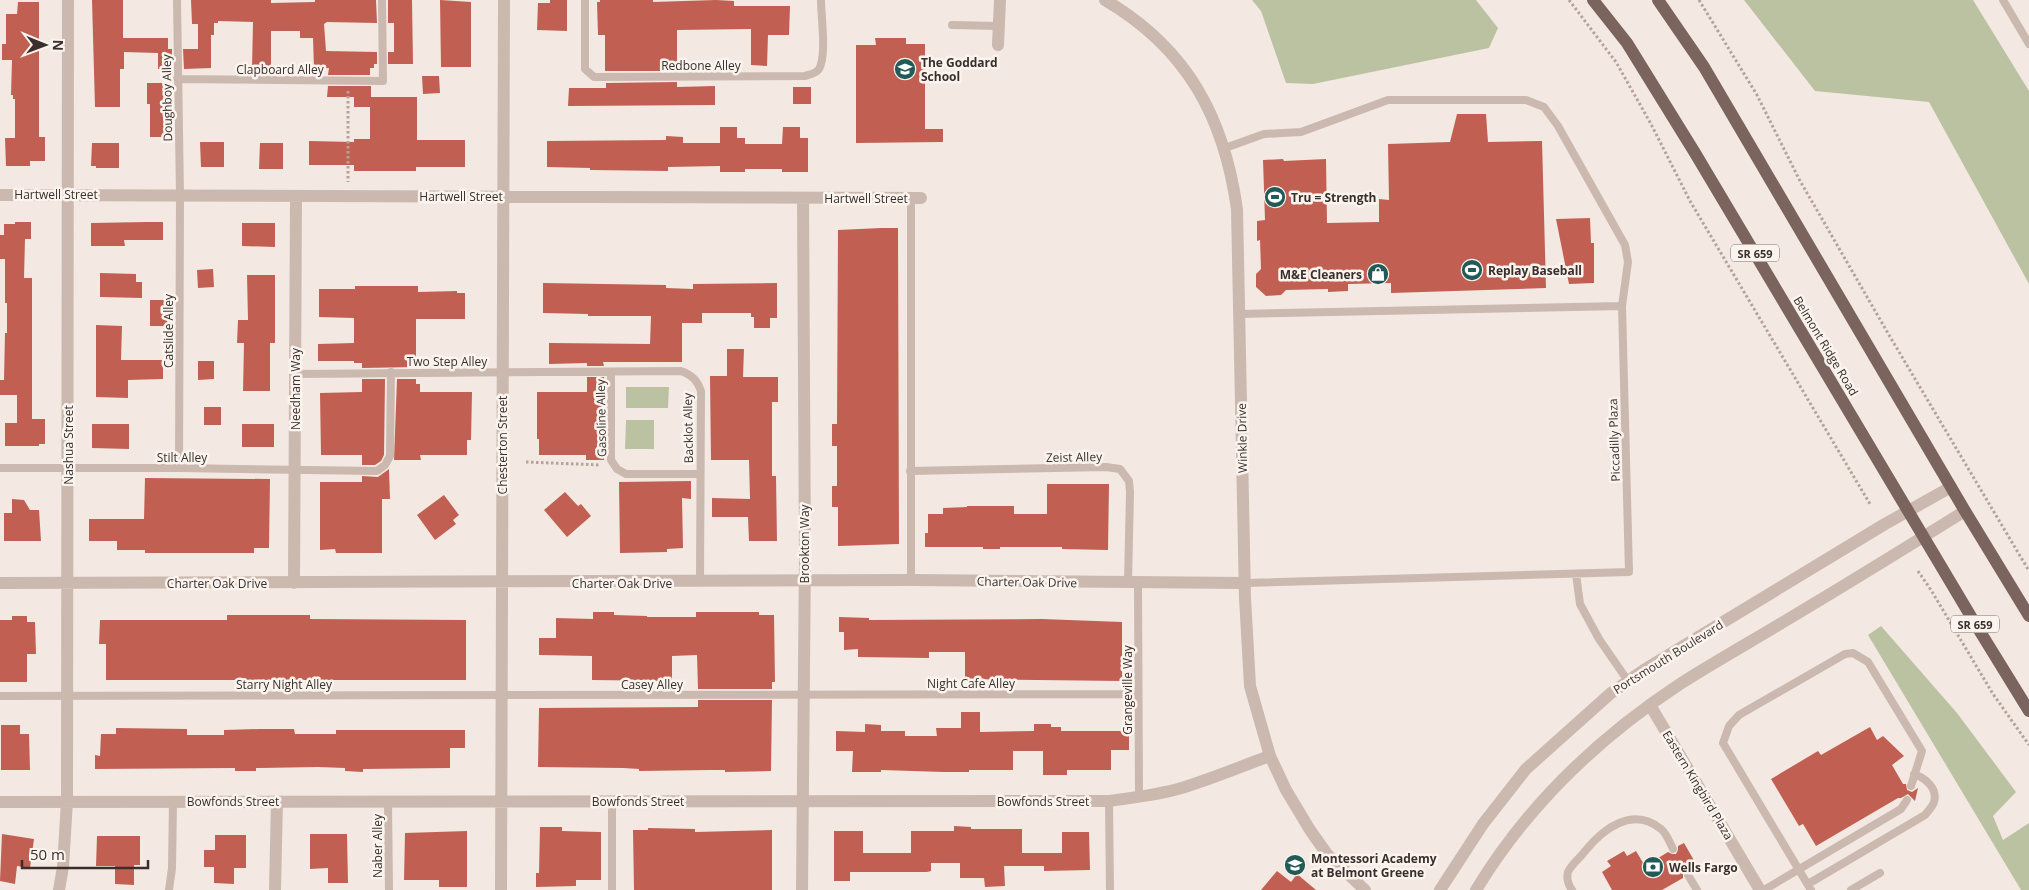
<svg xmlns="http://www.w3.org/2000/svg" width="2029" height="890" font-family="'Open Sans',sans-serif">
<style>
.green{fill:#bbc2a2}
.building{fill:#c16052}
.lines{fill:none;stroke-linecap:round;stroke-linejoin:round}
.path{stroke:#b7a298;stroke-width:3;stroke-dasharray:2.5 2.5;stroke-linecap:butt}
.service{stroke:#cbb8ae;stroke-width:8}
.minor{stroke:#cbb8ae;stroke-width:12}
.tertiary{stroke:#cbb8ae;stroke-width:12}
.primary{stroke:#7b645e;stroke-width:12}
.labels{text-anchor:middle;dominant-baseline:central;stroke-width:5;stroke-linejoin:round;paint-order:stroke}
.shield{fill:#faf3ee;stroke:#746a66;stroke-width:1}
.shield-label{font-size:11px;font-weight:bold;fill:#3a2f2c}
.poi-label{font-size:12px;font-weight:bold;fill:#3a2f2c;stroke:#faf3ee;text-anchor:start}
.street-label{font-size:12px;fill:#3a2f2c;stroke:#faf3ee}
</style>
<rect width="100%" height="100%" fill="#f3e9e2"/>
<path class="green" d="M1252 0H1476L1498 28 1489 48 1313 84 1286 83 1261 11Z
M1744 0H1973L2029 91V284L1929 102 1815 91Z
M626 387H669L668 408H626Z
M626 420H654V449H625Z
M1881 626 1957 713 2016 792 1993 816 2003 840 2029 823V890H2021L1868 635Z"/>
<path class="building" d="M92 0H123V38H168V49H172V69H158V53L124 52V69H120V107H95Z
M191 0H271V3L315 2V0H376L377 23 327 22 324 24 326 51 377 52V64H374V68H370V75H328L329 68 314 69 313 38H300V31H271V68H252L253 22 218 21V23H214V35H211V68L184 69 183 49H198V24H192Z
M388 0H412L413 64H388V52H394V23H388Z
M440 0 471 2V67H441Z
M550 0H567V31L537 30 538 3H550Z
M600 0H653V2L716 0 734 1V6H790L789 35H768L767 66 751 65V29L677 30V71H605V35H598L597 2H600Z
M18 2H39V137H45V161H30V166H6L5 138H15V99H13V95H11L12 60H2V44H6V14H17Z
M875 38H906V44H925V129H943V142L856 143V45H876Z
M422 76H439L440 93 423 94Z
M677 82V87L715 86V105L568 106 569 88H606V83Z
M147 83H166V137H150V104H147Z
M328 86H371V97H417V140H465V167H416V171H354V165H309V141L354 142V139H370V107H354V97H327Z
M793 87H811V104H793Z
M1457 114H1486L1488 142 1542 141 1546 288 1391 293V283L1348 284V291L1328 292V289L1286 290 1281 295 1266 296 1256 287V274L1261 269 1260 240 1257 241V221L1265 220 1263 160 1283 159 1284 161 1326 159 1327 223 1379 222V199L1389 200 1388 144 1450 142Z
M720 127H737V138H745V144H782L783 127H800V138H808V172H782V169H745V172H720V166L668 167V171L590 170V168L547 167V141L666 140V136L683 137V143H720Z
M200 142H224V167H201Z
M92 143H119V168H96V166H91Z
M260 143H283V169H259Z
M1590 218 1591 243H1594V283L1569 284 1556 219Z
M15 222H31V239H25L24 278H32V419H45V444H39V446H5V423H17V395H0V380H4L5 333H7V303H5V259H0V235H4V224H15Z
M146 222H163V240H124L125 246H91V223Z
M242 223H275V247L242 246Z
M881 228H898L899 544 838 546V507H832V486H837V446H832V424H837L838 230Z
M213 269 214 287 198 288 197 270Z
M100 273 136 274V282H142V298L100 297Z
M247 275H275V343H270V391H243L244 343H237L238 320H248Z
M543 283 666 285V288L693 289V284L777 283V318H770V328H754V317H751V313H702V323H682V362H603L604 366H587V363L549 364V343L650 344 651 316H588V314L543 313Z
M355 286H418V292L457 291V293H465V319H416V367L362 368V363H354V361H318V344L354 343V318L319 317V289H355Z
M150 300H168L167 326H150Z
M96 325 122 326 121 360H163V379L128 380V398L96 397Z
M727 349H744L743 377H778V402H772V476H776L777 541H749L748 517H712V498L750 499 749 460H711L710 376H727Z
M198 361H214V379L198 380Z
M587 377H604V460H586V455H539V439H537V392H587Z
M362 379H385L384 455 381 461 375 465H362V455H321L320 393 362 392Z
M397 379H416V384H420V392H472L471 440H467V455H420L421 460H394Z
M204 407H221V425H204Z
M92 424H129V449L92 448Z
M242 424H274V447H242Z
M389 469 390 499H382V553H336L335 549 320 550V482H362V476L378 477Z
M145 478 270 479 269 548H254V553H145V550H117V541H89V519H144Z
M691 481V499L682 498 683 548 667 549V552L620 553 619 482Z
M1047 484H1109L1108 550 1062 549V547H1000V549H983V547H925V533H928V514H943V508L967 507V506H1014V514H1047Z
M565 492 578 506 581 504 591 516 567 537 544 510Z
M444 495 459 515 453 520 456 524 435 540 417 515Z
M12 499 24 500 30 510H39L41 541H4V513H12Z
M593 612H614V615L647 616V617H696V612H759V615H774L775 682H772V689H698L697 655 672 656V681L592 680V656L539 655V638H556V618L593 619Z
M227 615H310V619L466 620V680H106V644H99L100 620H227Z
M12 616H27V622H35L36 654H27V682H0V620H12Z
M839 617 869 618V620L1042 619 1122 622V681L965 679V652H929V658L858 657V649L844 650V632H839Z
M698 700H772L771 771 725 772V770H710L639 771V769L623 768 538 767 539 708 698 707Z
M961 712H980V732L1034 731V724H1051V727H1061V731H1129V750H1111V770H1067V775H1043V751H1013V770H969V772H944L881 770V772H852L853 751H836V731L865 732V724L881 725V731H905V736H937L936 728H961Z
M1 725H20V734H29L30 770H1Z
M1870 727 1877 740 1883 736 1904 756 1892 765 1903 784H1906L1907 790 1912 792 1918 788 1915 801 1908 794 1901 798H1898L1816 846 1803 824 1799 826 1771 779 1818 751 1821 755Z
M116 728 187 729V735H224V730L259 729H294L295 734H336V730H465V748H450V768L363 769V772L345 771V768L318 767 260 768H256V771H235V768L95 769V755L100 756 101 734H116Z
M954 826 971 827V829H1022V853H1062V832H1089L1090 870 1044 871V866H1004L1005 886 985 887 984 878H960V863H931V871L927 872H850V881H834V831H863V853H911V831H954Z
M540 827H562V831L601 832V880H576V886L536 887V873H539Z
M648 828 695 829V832L772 830V890H634L633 830H648Z
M467 831V887H439V880H404L405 833Z
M2 834 34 839 30 868 17 866 15 884 0 881Z
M310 834H347L348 883H328V868L310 869Z
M215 835H246V868H234V884L214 883V867H204V850H215Z
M97 836H140V865H134V885L115 884V866H96Z
M1684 843 1699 869 1693 872 1686 870 1683 873V878L1662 890H1612L1602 872 1611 866 1607 861 1624 851 1627 856 1636 851 1645 866 1668 852 1672 854H1676L1678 850V846Z
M1277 871 1291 882 1297 874 1316 890H1261Z"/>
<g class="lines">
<path class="path" d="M1569 0 1616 62 1651 124 1690 201 1870 504
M1699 0 1757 95 1799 179 1889 335 2029 571
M348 91V182
M526 462 601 465
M1918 571 1931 590 1993 694 2029 745"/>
<path class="service" d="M177 0 180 195 179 468
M585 0V69L594 77 805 76C810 74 816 74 819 69 827 55 821 17 821 0
M2003 0 2029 44
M952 25 999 26
M177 79 383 81 382 0
M1225 148 1264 134 1301 132 1388 100H1526L1544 107 1558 126 1625 245 1628 262 1622 306
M911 198V580
M1239 314 1622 306 1629 572 1245 583
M611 372V460L617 469 626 474H700
M294 374 681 371C692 375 697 380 701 391L700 582
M0 468H179L377 471 385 465 390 456 391 372
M910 471 1106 467 1120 469 1129 481 1130 492 1128 583
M1576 574 1580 604 1599 639 1628 681
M1138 583 1139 797
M0 696 1138 694
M388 801 389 890
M612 801V890
M1109 801 1110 890
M1688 875 1697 890
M1808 884 1925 815C1928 811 1933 806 1934 802 1938 788 1925 778 1914 774
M169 890 172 868 173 801
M1572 890C1568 884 1566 879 1568 872 1571 865 1581 857 1585 851 1604 828 1633 806 1661 829 1667 834 1670 843 1673 849
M1764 890 1901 809 1907 800
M1811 890 1723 743 1729 726 1739 715 1845 654 1853 653 1868 662 1922 751 1911 786
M1851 890 1880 873"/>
<path class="minor" d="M1105 0C1187 48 1224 117 1237 209L1245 598 1250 686 1270 756 1286 790 1310 830 1327 854 1365 890
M998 45 1000 0
M0 195 921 198
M0 583 911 580 1245 583
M294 583 296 196
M1650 705 1760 890
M0 802 1109 801C1132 798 1156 795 1178 789 1209 780 1239 767 1270 756
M59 890 63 867 67 801 68 0
M275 890 277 801
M501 890 504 0
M802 890 805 557 803 198"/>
<path class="tertiary" d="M1440 890 1483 824 1526 769 1611 693 1644 670 1885 524 1951 487
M1476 890C1527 806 1598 738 1680 684 1716 661 1754 640 1790 618 1849 583 1907 547 1965 511"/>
<path class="primary" d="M1593 0 1627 43 1695 153 1976 625 2029 711
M1658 0 1704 67 1965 511 2029 616"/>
</g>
<defs>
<g id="school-disc" transform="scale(1.125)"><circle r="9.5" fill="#225a58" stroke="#faf3ee"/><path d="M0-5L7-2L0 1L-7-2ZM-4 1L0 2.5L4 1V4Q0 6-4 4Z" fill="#fff"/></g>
<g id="stadium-disc" transform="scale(1.125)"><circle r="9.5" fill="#225a58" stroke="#faf3ee"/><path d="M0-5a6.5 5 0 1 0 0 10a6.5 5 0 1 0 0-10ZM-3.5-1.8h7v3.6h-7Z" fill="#fff"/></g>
<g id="shop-disc" transform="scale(1.125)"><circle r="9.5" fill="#225a58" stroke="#faf3ee"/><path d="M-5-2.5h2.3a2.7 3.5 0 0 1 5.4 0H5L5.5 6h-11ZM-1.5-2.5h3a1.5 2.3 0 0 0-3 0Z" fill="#fff"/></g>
<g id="bank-disc" transform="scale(1.125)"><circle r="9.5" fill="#225a58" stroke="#faf3ee"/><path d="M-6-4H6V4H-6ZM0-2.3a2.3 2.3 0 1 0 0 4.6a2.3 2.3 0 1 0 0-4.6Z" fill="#fff"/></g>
</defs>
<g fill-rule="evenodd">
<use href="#school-disc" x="905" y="69"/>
<use href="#stadium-disc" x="1275" y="197"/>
<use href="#stadium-disc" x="1472" y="270"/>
<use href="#shop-disc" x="1378" y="274"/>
<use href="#school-disc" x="1295" y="865"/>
<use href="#bank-disc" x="1653" y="867"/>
</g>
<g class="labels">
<g class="shield">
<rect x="1731" y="244.5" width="48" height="17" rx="4"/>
<rect x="1951" y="615.5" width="48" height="17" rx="4"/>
</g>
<g class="shield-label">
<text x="1755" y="253">SR 659</text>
<text x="1975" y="624">SR 659</text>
</g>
<g class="poi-label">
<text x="921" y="62">The Goddard<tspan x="921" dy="14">School</tspan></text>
<text x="1291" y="197">Tru = Strength</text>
<text x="1488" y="270">Replay Baseball</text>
<text x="1362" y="274" text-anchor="end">M&amp;E Cleaners</text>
<text x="1311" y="858">Montessori Academy<tspan x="1311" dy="14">at Belmont Greene</tspan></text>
<text x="1669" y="867">Wells Fargo</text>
</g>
<g class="street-label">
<text x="701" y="65">Redbone Alley</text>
<text x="280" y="69">Clapboard Alley</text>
<text transform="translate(167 98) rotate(-91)">Doughboy Alley</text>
<text x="56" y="194">Hartwell Street</text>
<text x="461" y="196">Hartwell Street</text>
<text x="866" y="198">Hartwell Street</text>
<text transform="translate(168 331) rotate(-90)">Catslide Alley</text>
<text transform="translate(1826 346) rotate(59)">Belmont Ridge Road</text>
<text x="447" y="361">Two Step Alley</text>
<text transform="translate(295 389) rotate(-90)">Needham Way</text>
<text transform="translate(601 418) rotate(-91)">Gasoline Alley</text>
<text transform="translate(688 428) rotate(-91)">Backlot Alley</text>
<text transform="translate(1242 438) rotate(-91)">Winkle Drive</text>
<text transform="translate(1614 440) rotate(-92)">Piccadilly Plaza</text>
<text transform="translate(68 445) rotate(-90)">Nashua Street</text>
<text transform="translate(502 445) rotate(-90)">Chesterton Street</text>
<text x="182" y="457">Stilt Alley</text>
<text transform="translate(1074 457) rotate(-1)">Zeist Alley</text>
<text transform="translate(804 544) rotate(-90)">Brookton Way</text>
<text transform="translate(1027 582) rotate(1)">Charter Oak Drive</text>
<text x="217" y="583">Charter Oak Drive</text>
<text x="622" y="583">Charter Oak Drive</text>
<text transform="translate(1668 657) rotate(-32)">Portsmouth Boulevard</text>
<text x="971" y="683">Night Cafe Alley</text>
<text x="284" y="684">Starry Night Alley</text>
<text x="652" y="684">Casey Alley</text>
<text transform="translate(1127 690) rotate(-90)">Grangeville Way</text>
<text transform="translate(1698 785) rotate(59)">Eastern Kingbird Plaza</text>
<text x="233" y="801">Bowfonds Street</text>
<text x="638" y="801">Bowfonds Street</text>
<text x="1043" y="801">Bowfonds Street</text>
<text transform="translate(377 846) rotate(-90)">Naber Alley</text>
</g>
</g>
<g transform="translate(45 45) rotate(91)" stroke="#faf3ee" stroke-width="4" paint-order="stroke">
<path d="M0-4L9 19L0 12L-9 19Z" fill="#3a2f2c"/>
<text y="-8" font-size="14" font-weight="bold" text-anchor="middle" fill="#3a2f2c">N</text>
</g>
<path d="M22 860v8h126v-8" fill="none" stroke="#3a2f2c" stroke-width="2.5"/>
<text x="30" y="860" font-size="15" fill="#3a2f2c" stroke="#faf3ee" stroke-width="4" paint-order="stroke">50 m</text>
</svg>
